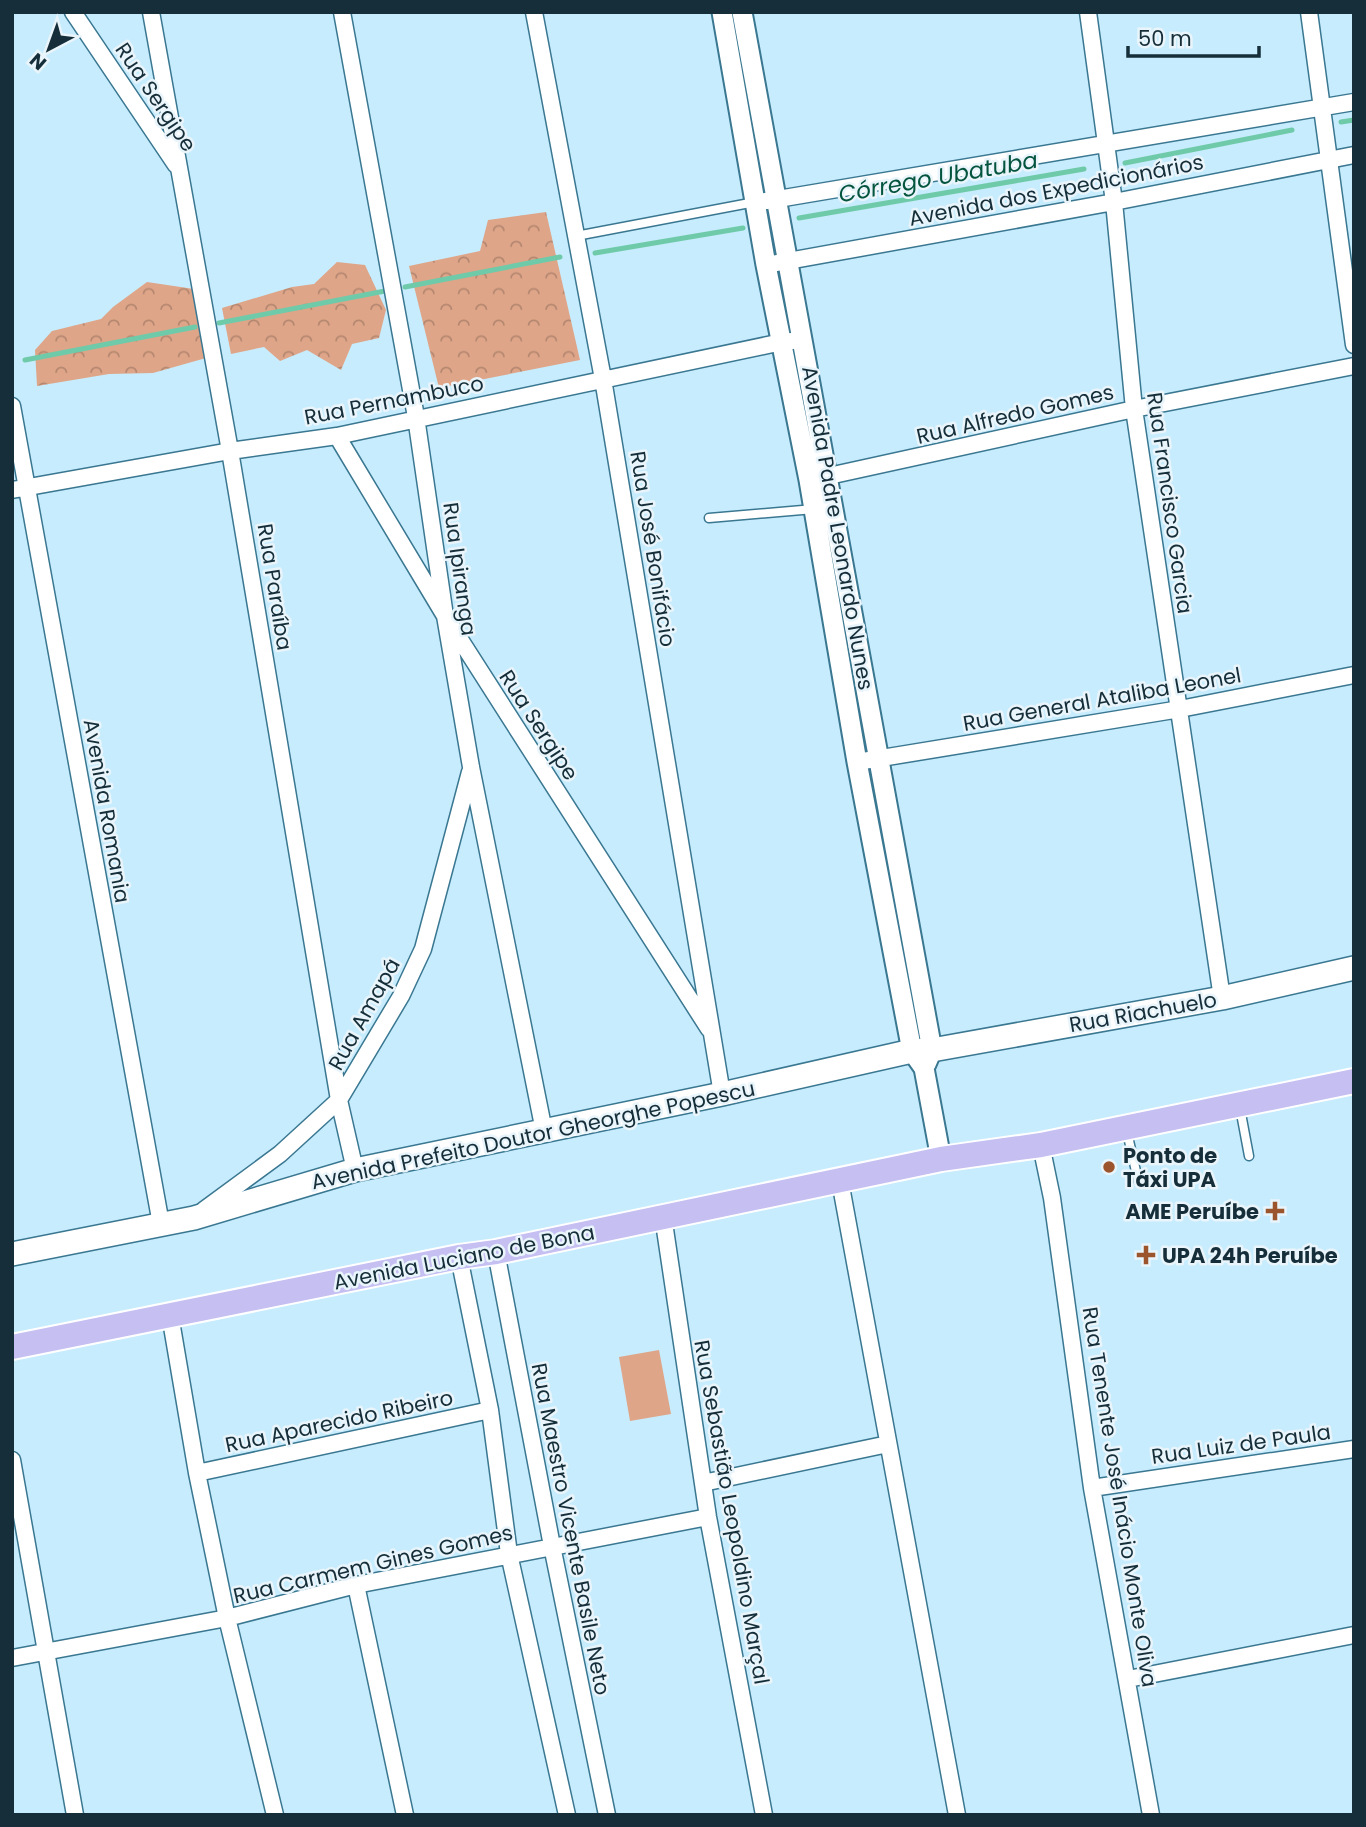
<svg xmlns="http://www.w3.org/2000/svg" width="1366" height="1827" font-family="Poppins,sans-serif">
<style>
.forest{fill:url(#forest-crowns)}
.pitch{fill:#dfa588}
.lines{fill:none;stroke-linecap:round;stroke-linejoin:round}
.stream{stroke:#6fcaa9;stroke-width:5}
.service-casing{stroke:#3a7791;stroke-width:11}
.minor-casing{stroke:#3a7791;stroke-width:19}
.tertiary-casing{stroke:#3a7791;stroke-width:23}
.secondary-casing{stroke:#3a7791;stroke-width:26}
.primary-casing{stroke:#fff;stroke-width:28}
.service{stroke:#fff;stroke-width:8}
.minor{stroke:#fff;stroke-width:16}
.tertiary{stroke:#fff;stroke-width:19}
.secondary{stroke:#fff;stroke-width:23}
.primary{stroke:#c5bff2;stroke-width:24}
.poi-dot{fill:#9b542c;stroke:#e9f5fb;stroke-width:2.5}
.labels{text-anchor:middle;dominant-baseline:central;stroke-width:5;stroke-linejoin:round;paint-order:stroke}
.street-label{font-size:21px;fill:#152e39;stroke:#e9f5fb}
.poi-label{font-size:21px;font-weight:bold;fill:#152e39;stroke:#e9f5fb;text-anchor:start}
.water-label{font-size:23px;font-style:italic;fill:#05543e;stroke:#e9f5fb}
</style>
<defs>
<pattern id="forest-crowns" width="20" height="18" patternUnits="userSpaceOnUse" patternTransform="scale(1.75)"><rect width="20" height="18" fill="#dfa588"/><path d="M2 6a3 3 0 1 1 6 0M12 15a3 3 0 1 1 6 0" fill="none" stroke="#b48770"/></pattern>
</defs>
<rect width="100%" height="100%" fill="#c7ecfd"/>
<path class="forest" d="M546 212 580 360 439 388 409 266 480 251 488 220Z
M337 262 365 265 386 310 379 338 352 344 341 370 307 350 280 361 264 347 231 354 222 308 292 287 314 284Z
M147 282 194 289 206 358 153 373 109 374 37 386 35 350 52 331 101 319 113 307Z"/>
<path class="pitch" d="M659 1350 671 1414 630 1421 619 1357Z"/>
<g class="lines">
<path class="stream" d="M1341 122 1354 120
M1125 163 1292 130
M799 218 1084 169
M595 253 743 228
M405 287 560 257
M219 323 385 291
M25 360 195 327"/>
<g class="service-casing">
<path id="service" d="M576 236 755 202
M709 518 814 509
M1240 1108 1249 1156
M1127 1132 1138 1180"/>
</g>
<g class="minor-casing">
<path id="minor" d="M73 12 176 165
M151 12 230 451 339 1100 355 1170
M342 12 416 417 445 616 471 767 544 1131
M534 12 603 379 722 1094
M1088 12 1114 202 1134 409 1222 998
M1309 12 1354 345
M766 201 1354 102
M766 265 1114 202 1354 155
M12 406 161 1224
M337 436 445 616 709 1029
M815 479 1134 409 1354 366
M12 490 230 451 337 436 782 342 802 340
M857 762 1180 709 1354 675
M1041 1145 1052 1198 1092 1488 1151 1815
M840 1181 957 1815
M204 1210 280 1154 339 1100 401 996 423 949 470 772
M663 1216 708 1517 764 1815
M496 1252 552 1546 607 1815
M459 1257 490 1410 509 1554 567 1815
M170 1315 197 1473 227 1618 275 1815
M12 1460 75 1815
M197 1473 490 1410
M703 1483 888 1444
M1092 1488 1354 1449
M356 1585 405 1815
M12 1658 227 1618 356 1585 708 1517
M1128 1679 1354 1635"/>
</g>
<g class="tertiary-casing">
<path id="tertiary" d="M722 12 766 265 809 480 857 762 912 1051 924 1068 941 1159
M742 12 932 1050 926 1064"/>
</g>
<g class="secondary-casing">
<path id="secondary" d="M12 1254 194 1218 355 1170 722 1094 912 1051 932 1050 1222 998 1354 968"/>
</g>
<g class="primary-casing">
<path id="primary" d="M12 1347 459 1257 496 1252 941 1159 1041 1145 1354 1081"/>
</g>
<use href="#service" class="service"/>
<use href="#minor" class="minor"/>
<use href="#tertiary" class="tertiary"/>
<use href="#secondary" class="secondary"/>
<use href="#primary" class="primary"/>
</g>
<g class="poi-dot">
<circle cx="1109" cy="1167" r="7"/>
<path d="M1271.5 1200.5h7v7h7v7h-7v7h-7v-7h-7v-7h7z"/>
<path d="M1142.5 1244.5h7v7h7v7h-7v7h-7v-7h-7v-7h7z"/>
</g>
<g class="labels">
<g class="street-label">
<text transform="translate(156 97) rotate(56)">Rua Sergipe</text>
<text transform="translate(1056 190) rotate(-11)">Avenida dos Expedicionários</text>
<text transform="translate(394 400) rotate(-11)">Rua Pernambuco</text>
<text transform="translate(1015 414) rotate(-13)">Rua Alfredo Gomes</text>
<text transform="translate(1170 503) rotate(82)">Rua Francisco Garcia</text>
<text transform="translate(838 528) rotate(80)">Avenida Padre Leonardo Nunes</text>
<text transform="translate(653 549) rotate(81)">Rua José Bonifácio</text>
<text transform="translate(460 569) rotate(82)">Rua Ipiranga</text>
<text transform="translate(275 587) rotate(81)">Rua Paraíba</text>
<text transform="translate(1102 699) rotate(-10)">Rua General Ataliba Leonel</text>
<text transform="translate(539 725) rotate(57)">Rua Sergipe</text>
<text transform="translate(107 811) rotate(80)">Avenida Romania</text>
<text transform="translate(1143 1012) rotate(-10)">Rua Riachuelo</text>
<text transform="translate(364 1014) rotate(-61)">Rua Amapá</text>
<text transform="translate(533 1135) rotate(-12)">Avenida Prefeito Doutor Gheorghe Popescu</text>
<text transform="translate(464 1257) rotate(-11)">Avenida Luciano de Bona</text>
<text transform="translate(339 1421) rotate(-12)">Rua Aparecido Ribeiro</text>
<text transform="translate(1241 1444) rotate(-8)">Rua Luiz de Paula</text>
<text transform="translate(1120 1497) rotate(81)">Rua Tenente José Inácio Monte Oliva</text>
<text transform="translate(732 1512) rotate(80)">Rua Sebastião Leopoldino Marçal</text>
<text transform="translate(571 1529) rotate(79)">Rua Maestro Vicente Basile Neto</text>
<text transform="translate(373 1564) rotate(-13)">Rua Carmem Gines Gomes</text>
</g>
<g class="poi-label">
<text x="1123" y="1155">Ponto de<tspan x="1123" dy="24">Táxi UPA</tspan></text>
<text x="1259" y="1211" text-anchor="end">AME Peruíbe</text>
<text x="1162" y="1255">UPA 24h Peruíbe</text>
</g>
<g class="water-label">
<text transform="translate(938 177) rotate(-10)">Córrego Ubatuba</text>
</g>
</g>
<rect width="1366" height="1827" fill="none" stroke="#152e39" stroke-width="28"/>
<g transform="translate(49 49) rotate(221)" stroke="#e9f5fb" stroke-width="5" paint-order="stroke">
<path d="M0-5L12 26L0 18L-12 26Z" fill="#152e39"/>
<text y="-10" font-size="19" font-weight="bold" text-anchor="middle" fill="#152e39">N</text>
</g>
<path d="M1128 46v10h131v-10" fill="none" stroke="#152e39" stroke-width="3.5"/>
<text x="1138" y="46" font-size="21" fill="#152e39" stroke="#e9f5fb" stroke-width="5" paint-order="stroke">50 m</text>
</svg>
